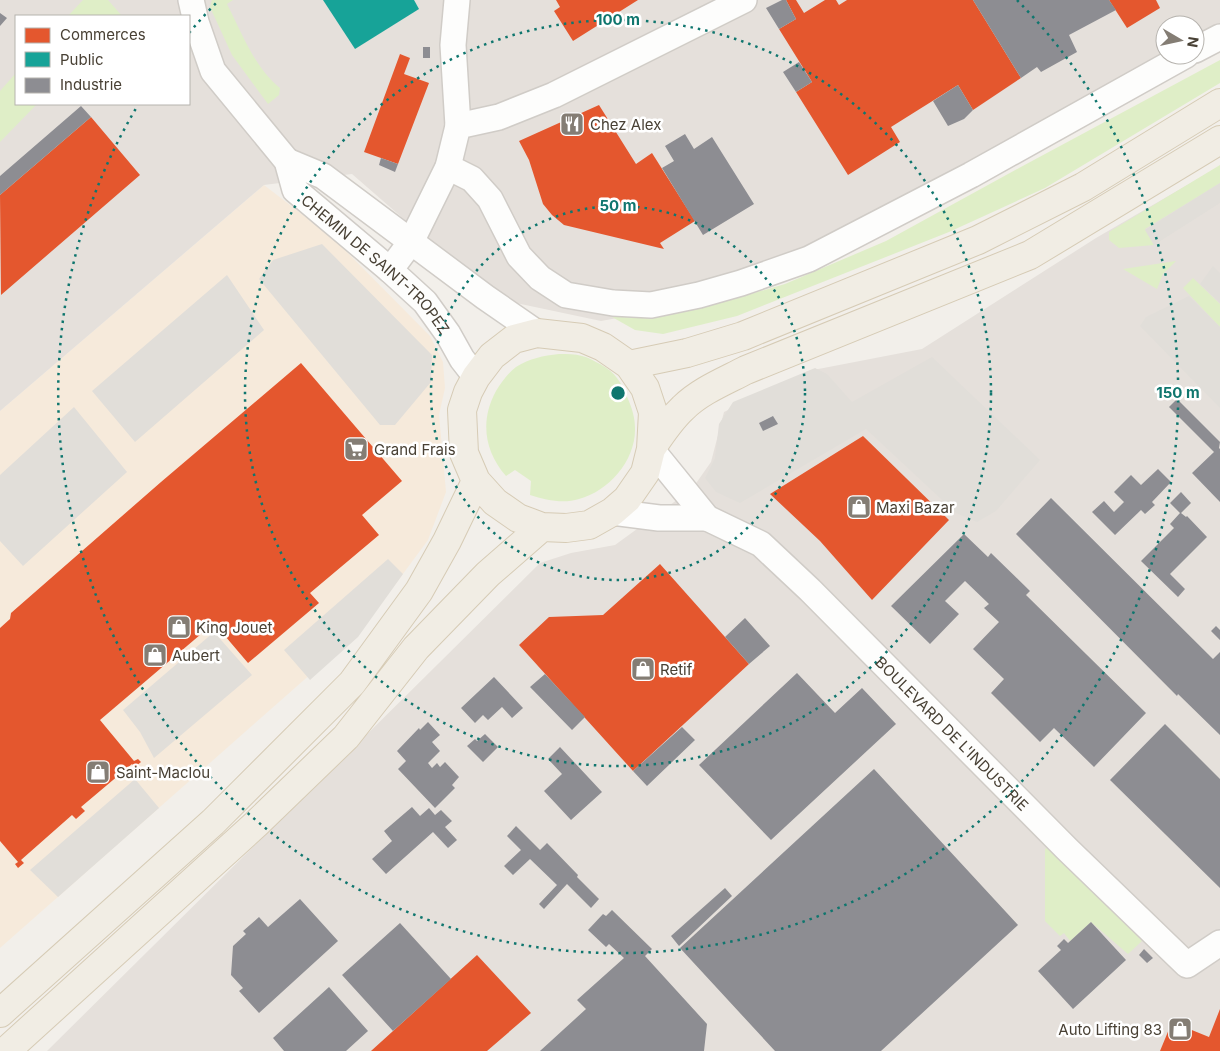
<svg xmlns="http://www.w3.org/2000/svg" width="1220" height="1051" font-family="Inter,sans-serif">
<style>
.commercial{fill:#f6eadb}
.industrial{fill:#e5e0db;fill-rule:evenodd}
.green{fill:#dfeec7}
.parking{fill:#e1ded9}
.shops{fill:#e4572e}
.public{fill:#17a398}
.industry{fill:#8d8d92}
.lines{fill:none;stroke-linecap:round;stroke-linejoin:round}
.minor-casing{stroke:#d0ccc7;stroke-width:28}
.primary-casing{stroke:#d6cbb5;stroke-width:30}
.minor{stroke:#fdfdfc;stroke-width:25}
.primary{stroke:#f1ede4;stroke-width:28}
.ring{fill:none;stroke:#0f766e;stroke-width:2.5;stroke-dasharray:2.5 5}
.labels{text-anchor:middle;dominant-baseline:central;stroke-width:5;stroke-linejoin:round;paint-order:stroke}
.poi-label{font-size:15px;fill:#484034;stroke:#fff;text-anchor:start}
.street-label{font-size:15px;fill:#484034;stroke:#fff}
.centre{fill:#0f766e;stroke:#fff;stroke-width:2.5}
.ring-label{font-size:15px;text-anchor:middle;font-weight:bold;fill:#0f766e;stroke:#fff;stroke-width:5;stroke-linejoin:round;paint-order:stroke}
</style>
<rect width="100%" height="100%" fill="#f2efea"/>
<path class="commercial" d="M264 185 334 239 430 336 443 362 445 388 439 415 446 492 428 540 363 628 0 948V411Z"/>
<path class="industrial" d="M0 0H1220V47L733 297 601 321 516 303 436 247 352 174 264 185 0 411ZM16 16H189V104H16ZM1165 25H1195V55H1165Z
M1220 166V1051H47L540 563 571 553 615 545 692 489 711 462 724 412 808 371 922 349 1096 238Z"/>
<path class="green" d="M83 0H108L122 16H68Z
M212 0H233L227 4C242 33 254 67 280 88L279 95 268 104 232 55 210 7Z
M1220 60V83L1045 188 949 232 737 316 663 334 635 330 605 313 652 312 726 301 785 284 886 241 1019 168Z
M16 73V104H37L0 142V91Z
M1220 165V183L1145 229 1154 245 1119 248 1109 240V232Z
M1176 261 1163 274 1157 289 1123 269Z
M1193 278 1220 304V327L1183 288Z
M559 354C567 354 575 354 582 356 588 357 594 361 600 364 615 372 622 383 628 399 632 408 635 418 635 428 636 460 609 491 579 499 563 504 546 500 530 495L531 481 515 470 506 476C484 451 480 420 496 391 501 383 508 373 516 367 530 358 543 356 559 354Z
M1050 846 1142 941 1128 954 1091 922 1070 941 1064 933 1060 936 1045 921V849Z"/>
<path class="parking" d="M1220 183V203L1154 245 1145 230Z
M322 244 432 355 431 382 395 425H380L259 279 273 260Z
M1213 266 1220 273V303L1200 284Z
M227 275 264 330 135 442 92 391Z
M1189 296 1220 327V408L1140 326 1146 317Z
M932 357 1040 460 996 511 977 522 956 513 866 429 740 503 716 492 705 478 715 458 719 424 733 402 815 368 827 374 852 402Z
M74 407 127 472 23 566 0 541V475Z
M388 559 403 574 358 637 310 680 284 650Z
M214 632 252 675 154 758 140 732 123 710Z
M135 779 159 808 58 897 30 870Z"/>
<path class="shops" d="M556 0H638L573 41 554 11 560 7Z
M786 0H796L804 13 825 0H836L839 5 847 0H973L1021 78 973 110 958 85 891 127 900 142 848 175 796 92 812 82 779 29 796 19Z
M1109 0H1156L1160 8 1127 28Z
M400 54 410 58 404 74 429 83 398 164 364 152Z
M599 105 636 164 652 153 695 221 660 243 664 249 564 225 552 215 543 204 529 160 519 141Z
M91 117 140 175 1 295 0 195Z
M301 363 402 481 362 515 379 535 310 593 319 603 248 663 214 623 100 720 134 761 138 759 141 762 135 767 132 764 81 807 85 811 76 819 72 815 21 860 24 863 18 868 15 864 18 862 0 841V628L10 619 11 613 161 482Z
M863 436 949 520 872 600 820 541 770 494Z
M660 564 749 664 633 771 519 645 549 617 603 615Z
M477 955 531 1013 487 1051H371Z
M1220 1009V1051H1160L1172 1022 1209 1037Z"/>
<path class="public" d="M323 0H414L419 9 355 49Z"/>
<path class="industry" d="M782 0H786L796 19 779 29 766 8Z
M973 0H1109L1116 10 1069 35 1077 52 1041 72 1037 67 1021 78Z
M0 13 7 18 0 26Z
M423 47H430V58H423Z
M799 62 812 82 796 92 783 72Z
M958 85 973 110 964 119 948 126 933 101Z
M81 106 91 117 0 195V176Z
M685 134 694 149 712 137 754 204 703 235 662 168 674 161 665 146Z
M381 158 398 164 395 172 379 165Z
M1177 399 1220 442 1219 448 1220 449V502L1192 473 1214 452 1169 407Z
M773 416 778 424 763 431 759 423Z
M1158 469 1171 482 1152 502 1155 505 1145 514 1141 510 1115 535 1092 512 1104 501 1114 512 1124 502 1114 492 1131 475 1141 485Z
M1181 492 1191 503 1181 513 1186 517 1187 516 1207 537 1170 574 1185 589 1178 597 1141 561 1174 528 1170 524 1180 513 1170 503Z
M1051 498 1213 659 1220 652V735L1178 694 1177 696 1016 534Z
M964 534 988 557 991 553 1030 591 1026 595 1146 713 1094 767 1054 728 1040 742 991 693 1004 679 973 649 999 622 984 608 989 604 965 581 945 601 959 614 930 644 891 606Z
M745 618 770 646 749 664 725 637Z
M1216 626 1220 630V640L1211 631Z
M797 673 835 713 862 688 896 724 771 840 699 765Z
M545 674 585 717 572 730 530 687Z
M494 677 523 708 512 718 502 707 488 720 483 715 475 723 461 708Z
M428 722 440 735 432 742 440 751 428 763 432 768 437 763 440 767 445 762 459 777 452 785 455 788 435 808 398 769 406 761 397 751 419 728 420 730Z
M1165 724 1220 779V888L1110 780Z
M682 727 695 740 647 786 633 771Z
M485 734 498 747 483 762 467 746 475 739 477 741Z
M560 747 602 792 571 820 544 791 562 774 548 759Z
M874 769 1018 925 881 1051H775L680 948Z
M412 807 420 816 429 808 435 815 441 810 452 821 445 827 457 840 448 848 433 832 386 874 372 859 392 841 384 831Z
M516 826 540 850 547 843 578 875 577 877 599 899 591 908 567 884 544 909 539 904 557 885 530 859 513 875 504 866 521 850 507 836Z
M725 888 732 896 679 946 671 936Z
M300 899 338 941 259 1013 239 991 243 988 231 975 233 946 246 934 243 931 259 917 268 927Z
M612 910 652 949 645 956 707 1024 704 1051H540L586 1009 577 1000 624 958 609 944 606 947 588 930 603 914 606 916Z
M1091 922 1126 960 1073 1009 1038 971 1061 950 1057 946 1064 939 1068 943Z
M400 923 451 979 393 1031 342 975Z
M1144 949 1153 958 1147 963 1139 955Z
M329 987 368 1031 346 1051H284L273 1038Z"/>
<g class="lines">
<g class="minor-casing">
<g id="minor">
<path id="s1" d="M191 0 196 22 213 71 287 161 295 190 390 270 425 302 448 334 462 359 476 377"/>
<path d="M457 0 453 45 458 126"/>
<path d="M1195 50 1220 37"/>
<path d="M287 161 323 176 485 297 537 333"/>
<path d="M448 167 472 179 490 199 519 256 540 278 566 295 613 303 651 305 699 295 741 283 809 259 971 175 1186 55"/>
<path d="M390 270 411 242 448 167 458 126 499 117 554 95 744 0"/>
<path id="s2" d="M651 449 707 518 761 544 810 590 1067 849 1187 965 1220 943"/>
<path d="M612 512 659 518H707"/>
</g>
</g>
<g class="primary-casing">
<path id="primary" d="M537 333 582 338 603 347 629 365 645 388 653 412 651 449 645 473 627 499 612 512 589 525 566 528 542 527 518 518 495 502 476 481 464 453 462 410 468 392 476 377 492 356 514 339Z
M629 365 687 353 743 336 978 240 1083 187 1220 103
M651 449C661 434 670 420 683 408 700 391 725 381 746 370L1030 255 1220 140
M0 1013 213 822 352 683 419 591 447 541 476 481
M6 1051 256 824 346 737 416 648 488 574 542 527"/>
</g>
<use href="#minor" class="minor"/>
<use href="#primary" class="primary"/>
</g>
<g class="ring">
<circle cx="618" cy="393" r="187"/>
<circle cx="618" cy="393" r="373"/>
<path d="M189 33A560 560 0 0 1 219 0M1017 0A560 560 0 1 1 138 105"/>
</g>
<defs>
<g id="restaurant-square" transform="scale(1.25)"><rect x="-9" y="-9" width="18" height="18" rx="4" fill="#847d74" stroke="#fff"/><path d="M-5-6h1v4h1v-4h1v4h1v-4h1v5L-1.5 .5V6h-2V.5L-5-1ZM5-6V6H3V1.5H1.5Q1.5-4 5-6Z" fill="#fff"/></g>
<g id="supermarket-square" transform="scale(1.25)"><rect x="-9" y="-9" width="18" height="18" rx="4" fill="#847d74" stroke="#fff"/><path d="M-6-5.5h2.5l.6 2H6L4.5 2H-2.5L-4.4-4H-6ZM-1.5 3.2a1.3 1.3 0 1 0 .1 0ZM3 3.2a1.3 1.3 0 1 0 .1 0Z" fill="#fff"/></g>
<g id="shop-square" transform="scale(1.25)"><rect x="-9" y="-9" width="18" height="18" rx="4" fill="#847d74" stroke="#fff"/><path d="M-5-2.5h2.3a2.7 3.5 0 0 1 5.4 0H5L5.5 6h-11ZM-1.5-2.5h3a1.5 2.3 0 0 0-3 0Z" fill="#fff"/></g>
</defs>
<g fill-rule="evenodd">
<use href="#restaurant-square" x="572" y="124"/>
<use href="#supermarket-square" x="356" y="449"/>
<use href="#shop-square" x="859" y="507"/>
<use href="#shop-square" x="179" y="627"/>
<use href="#shop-square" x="155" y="655"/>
<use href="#shop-square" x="643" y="669"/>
<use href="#shop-square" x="98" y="772"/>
<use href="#shop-square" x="1180" y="1029"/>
</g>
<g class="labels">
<g class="poi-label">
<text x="590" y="124">Chez Alex</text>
<text x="374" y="449">Grand Frais</text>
<text x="876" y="507">Maxi Bazar</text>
<text x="196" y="627">King Jouet</text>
<text x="172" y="655">Aubert</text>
<text x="660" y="669">Retif</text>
<text x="116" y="772">Saint-Maclou</text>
<text x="1162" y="1029" text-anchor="end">Auto Lifting 83</text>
</g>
<g class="street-label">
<text stroke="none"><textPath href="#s1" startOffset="331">CHEMIN DE SAINT-TROPEZ</textPath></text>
<text stroke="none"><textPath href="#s2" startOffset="418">BOULEVARD DE L'INDUSTRIE</textPath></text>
</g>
</g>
<circle cx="618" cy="393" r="8" class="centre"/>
<g class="ring-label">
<text x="618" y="25">100 m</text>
<text x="618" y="211">50 m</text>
<text x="1178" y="398">150 m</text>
</g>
<rect x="15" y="15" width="175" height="90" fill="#ffffff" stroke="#b6b3ae"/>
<rect x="25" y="28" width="25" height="15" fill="#e4572e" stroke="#b6b3ae"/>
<text x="60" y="40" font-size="15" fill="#484034">Commerces</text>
<rect x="25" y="52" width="25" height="15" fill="#17a398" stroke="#b6b3ae"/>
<text x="60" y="65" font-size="15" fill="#484034">Public</text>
<rect x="25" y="78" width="25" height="15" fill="#8d8d92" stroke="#b6b3ae"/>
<text x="60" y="90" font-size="15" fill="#484034">Industrie</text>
<g transform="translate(1180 40) rotate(99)"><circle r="24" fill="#ffffff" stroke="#b6b3ae"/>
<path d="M0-4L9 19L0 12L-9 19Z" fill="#847d74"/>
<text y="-8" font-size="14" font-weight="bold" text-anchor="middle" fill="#484034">N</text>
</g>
</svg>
